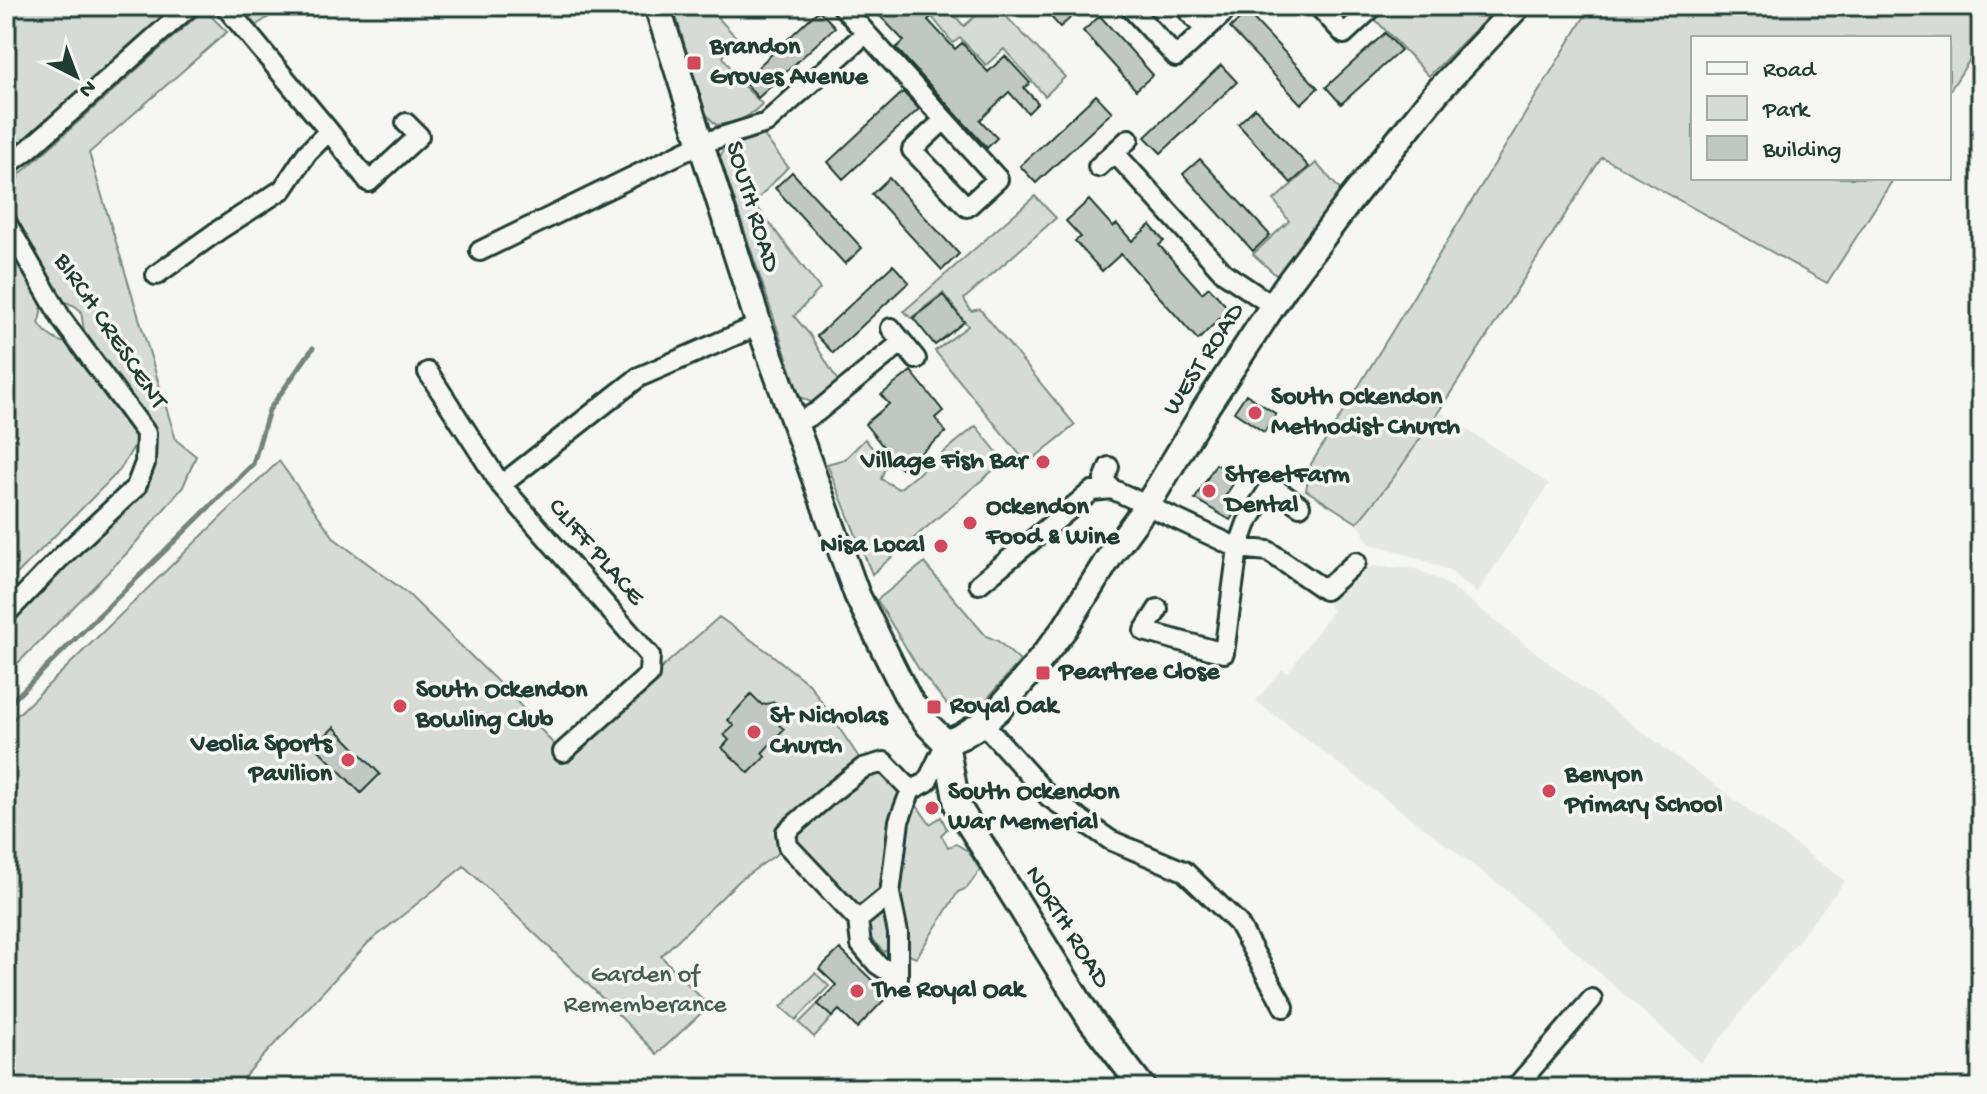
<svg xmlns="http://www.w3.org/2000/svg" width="1987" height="1094" font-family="'Gochi Hand',sans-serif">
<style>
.built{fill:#e6e8e4}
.green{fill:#d6dbd6;stroke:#7a8c85;stroke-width:2}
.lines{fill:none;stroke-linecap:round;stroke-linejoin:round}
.stream{stroke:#72847d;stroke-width:5}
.building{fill:#c1c8c3;stroke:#1f3d34;stroke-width:2}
.street-casing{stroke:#1f3d34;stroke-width:24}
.secondary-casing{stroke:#1f3d34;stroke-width:30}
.street{stroke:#f6f6f2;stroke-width:18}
.secondary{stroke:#f6f6f2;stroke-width:24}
.poi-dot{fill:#d1495b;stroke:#f6f6f2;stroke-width:3}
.labels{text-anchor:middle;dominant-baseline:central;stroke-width:7;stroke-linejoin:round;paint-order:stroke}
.poi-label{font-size:26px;font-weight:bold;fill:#1f3d34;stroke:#f6f6f2;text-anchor:start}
.street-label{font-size:26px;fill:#1f3d34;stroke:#f6f6f2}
.park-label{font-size:26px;fill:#445d54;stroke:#f6f6f2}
</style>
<rect width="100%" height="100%" fill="#f6f6f2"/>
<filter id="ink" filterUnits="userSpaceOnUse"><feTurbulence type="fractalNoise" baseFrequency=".0125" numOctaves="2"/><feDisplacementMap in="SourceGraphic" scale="16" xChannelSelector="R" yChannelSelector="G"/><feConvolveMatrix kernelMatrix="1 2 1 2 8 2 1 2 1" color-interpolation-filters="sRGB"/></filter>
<g filter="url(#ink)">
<path class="built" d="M1439 411 1549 484 1477 593 1449 570 1394 550 1370 544 1357 523 1392 480Z
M1373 566 1417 569 1450 586 1553 666 1845 881 1701 1063 1506 890 1256 701 1282 669 1288 673 1333 610 1327 604 1353 572Z"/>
<path class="green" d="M6 6H182L12 155 6 153Z
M227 6H286L247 31Z
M673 6H707L736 37 723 57 741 83 762 104C746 120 738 122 716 125L705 113Z
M933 6H946L964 26 987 6H996L1065 77 1045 96 1004 49 986 65 960 38 953 43 933 18 938 12Z
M1379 6H1499L1429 76 1370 14Z
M1591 6H1974L1981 10V42L1949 92V38H1693V178H1894L1827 283 1602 157 1439 411 1392 480 1357 523 1306 490 1311 464Z
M199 14 210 15 227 32 89 153 176 440 196 456 183 487 127 553 6 675V619L134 501 147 484 155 466 149 430 85 338 81 311 75 306 61 300 13 211V187L20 174Z
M762 133 788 167 754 203 820 289 794 316 810 335 839 383 815 404 800 397 720 157 726 145Z
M1316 163 1343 193 1305 240 1278 277 1253 254 1289 221 1274 200Z
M1035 196 1056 218 964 299 971 311 980 309 1075 425 1033 459 1020 455 935 351 968 326 943 293 911 318 904 311Z
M6 229 43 300 39 323C48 337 57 342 73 345L140 436 120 470 6 585Z
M976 426 1004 461 872 574 827 464 845 459 865 439 886 465 881 479 899 489Z
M279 461 335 539 407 593 512 696 569 762 574 749 668 662 719 617 771 654 810 685 860 759 784 823V849L740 880 661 956 709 1006 657 1054 595 991 464 866 368 943 234 1088H6V726Z
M924 563 986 636 998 641 1020 661 979 708 953 712 920 671 877 600Z
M883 769 902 786 889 847 887 886 866 911 854 906 794 845V835L860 775Z
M915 803 930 824 941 817 947 829 941 835 948 847 956 844 968 851 980 870 967 888 958 892 916 958 907 954 900 890 909 815Z
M884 908 892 948 884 952 868 936 867 927 879 911Z
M815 973 829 986 796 1020 781 1007Z
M818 1004 832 1017 814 1037 799 1023Z"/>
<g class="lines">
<path class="stream" d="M6 707 253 464 269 410 313 348"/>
</g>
<path class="building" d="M889 6H943L928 20 955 49 962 43 988 72 1005 56 1030 83 1024 88 1038 103 1028 113 1009 92 980 120 997 138 987 148 896 48 904 41 879 15Z
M1041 6H1068L1075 14 1060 27Z
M819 10 835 27 758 98 743 81Z
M1247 12 1318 88 1301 104 1230 28Z
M1100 16 1153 75 1136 90 1083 31Z
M1385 33 1401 50 1341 104 1326 87Z
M1221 65 1237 82 1161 153 1145 137Z
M903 92 919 109 843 179 828 162Z
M1096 95 1112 112 1036 183 1020 166Z
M1255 108 1309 167 1291 183 1238 124Z
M1200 159 1270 235 1253 251 1183 174Z
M792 172 862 248 845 264 775 188Z
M889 178 959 254 942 270 872 194Z
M1089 200 1113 227 1117 224 1132 241 1150 225 1164 241 1159 245 1202 293 1209 287 1229 309 1198 340 1121 254 1102 271 1075 241 1081 237 1066 221Z
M893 265 909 282 833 353 817 336Z
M943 295 964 322 935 345 913 318Z
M911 371 943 411 935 418 946 432 901 469 865 424 889 404 881 395Z
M1246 394 1276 414 1264 432 1234 412Z
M1216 464 1237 478 1224 498 1238 507 1230 520 1195 499Z
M751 694 762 705 774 702 782 707 783 711 779 725 784 729 762 753 765 757 749 773 722 748 729 740 724 735 734 726 728 720Z
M334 727 380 774 361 793 315 746Z
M840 949 888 996 857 1028 839 1010 832 1017 818 1004 836 985 819 969Z"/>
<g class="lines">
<g class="street-casing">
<path id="street" d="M225 6 329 131 369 182 419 136 406 123
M842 6 866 33
M1129 6 1176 57 1231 6
M1184 6 1205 30
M1318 6 1344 34 1374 6
M1114 152 1224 273 1273 306
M6 166 29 149 190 6
M1098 167 1129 139
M6 222 63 321 146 433 145 463 136 487 59 559 6 614
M480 251 702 143 766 123 866 33 998 179 967 207 912 150 944 120
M156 275 219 230 283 189 307 153 329 131
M891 328 916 359
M428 372 501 485 650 656 649 675 563 752
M795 424 817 412 902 342
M1109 467 1104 480 1112 489 1238 548 1268 551 1325 590 1356 562
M501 485 639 377 759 325
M979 584 1092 491 1112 489
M1158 609 1144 631 1224 653 1238 548 1247 523 1271 486 1300 506
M983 723 1049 797 1110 840 1184 871 1238 923 1284 1007
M890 894 858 920 861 945 877 964 898 978V933L890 894 899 821 911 790 927 782 946 743
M858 920 788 846 786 832 831 793 863 768 884 762 911 790
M1515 1088 1592 999"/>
</g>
<g class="secondary-casing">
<path id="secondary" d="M657 6 759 325 857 595 908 698 929 726 946 743
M946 743 962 736 983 723 999 709 1033 669 1065 628 1110 556 1148 504 1207 406 1284 289 1352 198 1437 92 1518 6
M946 743 957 805 1090 1019 1143 1088"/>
</g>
<use href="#street" class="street"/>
<use href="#secondary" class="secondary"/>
</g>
</g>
<g class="poi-dot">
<rect x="686" y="55" width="16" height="16" rx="4"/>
<circle cx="1255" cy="413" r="8"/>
<circle cx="1043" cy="462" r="8"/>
<circle cx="1209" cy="491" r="8"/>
<circle cx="970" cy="523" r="8"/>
<circle cx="941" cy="546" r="8"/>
<rect x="1035" y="665" width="16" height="16" rx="4"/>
<circle cx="400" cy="706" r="8"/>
<rect x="926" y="699" width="16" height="16" rx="4"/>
<circle cx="754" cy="732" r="8"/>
<circle cx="348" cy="760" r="8"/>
<circle cx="1549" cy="791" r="8"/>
<circle cx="932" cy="808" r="8"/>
<circle cx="857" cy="991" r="8"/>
</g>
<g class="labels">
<g class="poi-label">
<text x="710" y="48">Brandon<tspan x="710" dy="30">Groves Avenue</tspan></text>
<text x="1271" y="398">South Ockendon<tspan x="1271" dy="30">Methodist Church</tspan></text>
<text x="1027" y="462" text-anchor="end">Village Fish Bar</text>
<text x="1225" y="476">StreetFarm<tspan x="1225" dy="30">Dental</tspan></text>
<text x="986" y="508">Ockendon<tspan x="986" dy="30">Food &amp; Wine</tspan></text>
<text x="925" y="546" text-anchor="end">Nisa Local</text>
<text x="1059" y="673">Peartree Close</text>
<text x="416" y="691">South Ockendon<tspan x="416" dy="30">Bowling Club</tspan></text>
<text x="950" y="707">Royal Oak</text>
<text x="770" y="717">St Nicholas<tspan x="770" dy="30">Church</tspan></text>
<text x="332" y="745" text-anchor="end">Veolia Sports<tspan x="332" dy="30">Pavilion</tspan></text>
<text x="1565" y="776">Benyon<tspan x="1565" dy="30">Primary School</tspan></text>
<text x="948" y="793">South Ockendon<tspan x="948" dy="30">War Memerial</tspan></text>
<text x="873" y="991">The Royal Oak</text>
</g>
<g class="street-label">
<text transform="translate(751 207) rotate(73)">SOUTH ROAD</text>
<text transform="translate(109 332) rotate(56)">BIRCH CRESCENT</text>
<text transform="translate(1205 360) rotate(-57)">WEST ROAD</text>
<text transform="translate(595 553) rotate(49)">CLIFF PLACE</text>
<text transform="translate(1066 928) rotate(58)">NORTH ROAD</text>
</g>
<g class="park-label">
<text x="645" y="976">Garden of<tspan x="645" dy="30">Rememberance</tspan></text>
</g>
</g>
<rect width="1987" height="1094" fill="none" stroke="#f6f6f2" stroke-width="32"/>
<rect x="16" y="16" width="1955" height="1062" fill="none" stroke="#1f3d34" stroke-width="3" filter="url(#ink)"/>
<rect x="1691" y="36" width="260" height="144" fill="#f6f6f2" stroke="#a0aca6" stroke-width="2"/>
<rect x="1707" y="62" width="40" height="12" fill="#f6f6f2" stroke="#a0aca6" stroke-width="2"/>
<text x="1763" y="76" font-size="24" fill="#1f3d34">Road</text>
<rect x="1707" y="96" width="40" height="24" fill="#d6dbd6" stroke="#a0aca6" stroke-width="2"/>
<text x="1763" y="116" font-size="24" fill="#1f3d34">Park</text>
<rect x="1707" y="136" width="40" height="24" fill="#c1c8c3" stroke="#a0aca6" stroke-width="2"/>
<text x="1763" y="156" font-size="24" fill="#1f3d34">Building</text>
<g transform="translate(76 76) rotate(138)" stroke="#f6f6f2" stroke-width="6" paint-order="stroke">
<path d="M0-6L14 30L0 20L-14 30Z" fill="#1f3d34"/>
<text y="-12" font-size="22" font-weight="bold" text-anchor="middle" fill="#1f3d34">N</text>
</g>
</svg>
